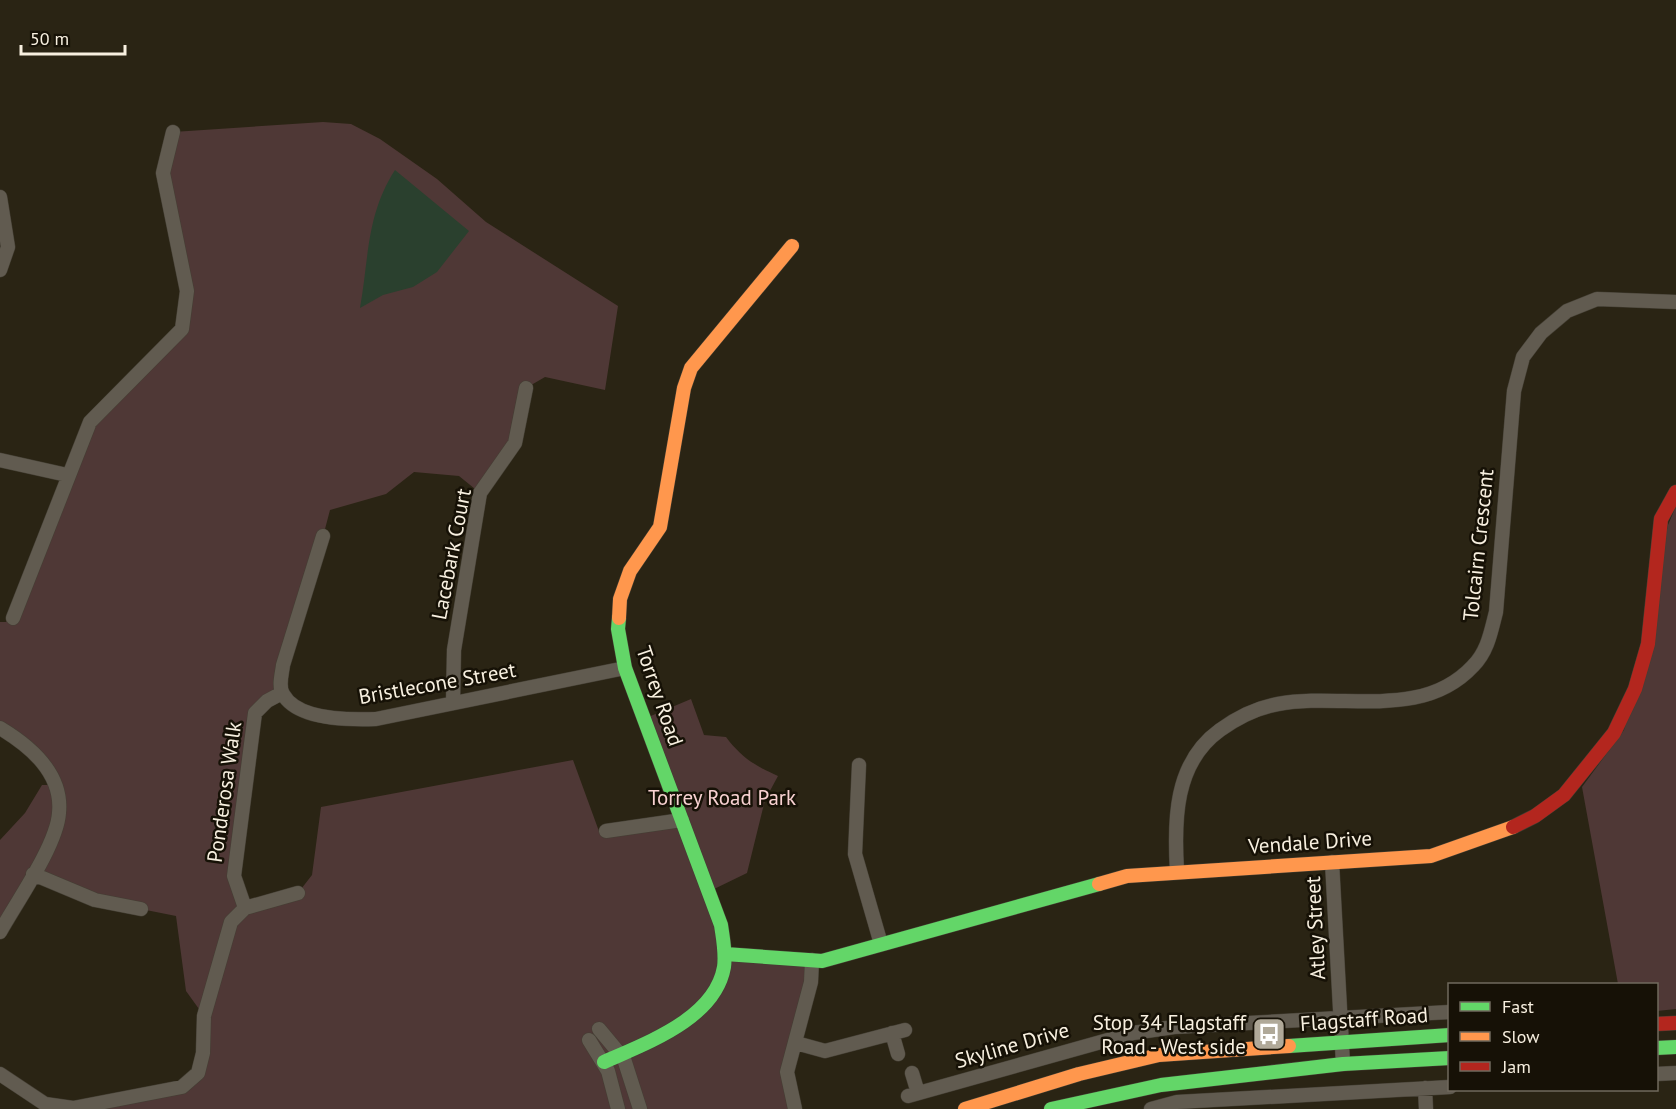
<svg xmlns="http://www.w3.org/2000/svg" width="1676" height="1109" font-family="'PT Sans',sans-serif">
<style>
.green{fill:#4f3836}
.water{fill:#2a402e}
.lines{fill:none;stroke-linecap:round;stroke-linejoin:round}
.street-casing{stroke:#443f34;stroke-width:15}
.fast-casing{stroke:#443f34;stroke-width:15}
.slow-casing{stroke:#443f34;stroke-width:15}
.jam-casing{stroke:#443f34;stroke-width:15}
.street{stroke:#615b50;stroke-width:14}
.fast{stroke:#63d668;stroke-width:14}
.slow{stroke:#ff974d;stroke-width:14}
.jam{stroke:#b3261e;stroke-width:14}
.labels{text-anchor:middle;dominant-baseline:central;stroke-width:5;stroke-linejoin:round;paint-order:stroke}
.street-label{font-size:21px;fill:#f8f0e0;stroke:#161106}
.park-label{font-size:21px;fill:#f8d1d1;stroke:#161106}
.poi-label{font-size:21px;fill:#f8f0e0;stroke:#161106;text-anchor:end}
</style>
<rect width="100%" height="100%" fill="#2a2414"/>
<path class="green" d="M323 122 351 124 380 139 437 179 486 222 618 306 605 390 545 377 526 388 520 425 480 493 459 476 414 472 386 494 330 510 282 693 255 713 234 876 245 908 298 893 312 875 321 807 573 760 600 834 682 820 725 953 812 960 787 1072 793 1109H73L182 1086 198 1072 204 1016 186 991 176 916 141 909 33 874 0 929V840L25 813 42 785H55L0 728V622H6L32 568 90 422 182 329 187 291 163 173 173 132Z
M1676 506V1009L1657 1011 1656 984H1618L1582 787 1624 730 1668 525Z
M691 699 704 735 726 737C741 757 755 766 778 776L765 800 747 873 712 890 646 718Z"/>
<path class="water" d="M395 170 469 231 437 272 413 287 383 295 360 308C369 258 366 215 395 170Z"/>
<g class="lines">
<g class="street-casing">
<path id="street" d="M0 197 8 247 0 270
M0 460 67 475
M323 536 283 665C282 674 278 686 283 694 297 720 350 720 376 719L625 668
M13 618 90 422 182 329 187 291 163 173 173 132
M453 703 454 650 480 493 515 443 526 388
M0 728C30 746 63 773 59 813 57 845 16 903 0 932
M859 765 855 854 881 944
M606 831 682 820
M1332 862 1343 1064
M1177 871C1174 821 1174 763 1220 730 1238 717 1255 708 1278 704 1343 692 1422 721 1473 666 1488 651 1491 631 1496 612L1514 391 1523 357 1541 333 1567 311 1597 299 1676 302
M33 874 95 900 141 909
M245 908 234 876 255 713 267 701 282 693
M599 1029 624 1059 640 1109
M892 1033 898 1054
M589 1040 608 1071 618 1109
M796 1043 825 1051 905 1030
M912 1073 918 1093
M0 1074 45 1104 73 1108 182 1087 198 1073 203 1053 204 1016 231 922 245 908 298 893
M1656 1074 1676 1073
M1425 1088 1426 1109
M908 1096 1133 1033 1174 1027 1450 1012
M795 1109 787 1072 811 982 812 960
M1151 1109 1177 1102 1450 1087"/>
</g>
<g class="fast-casing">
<path id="fast" d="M725 954 822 961 1099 884
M1289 1046 1450 1035
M1656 1048 1676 1047
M604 1062C646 1043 715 1019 724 967 726 953 723 939 721 925L625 668 618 629 619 618
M1051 1109 1161 1085 1343 1064 1450 1058"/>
</g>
<g class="slow-casing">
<path id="slow" d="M619 618 620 599 630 571 660 527 684 388 691 368 792 246
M1099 884 1127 876 1431 856 1513 827
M965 1109 1079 1074 1159 1055 1289 1046"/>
</g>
<g class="jam-casing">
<path id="jam" d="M1513 827 1535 816 1564 795 1614 733 1635 689 1648 644 1661 519 1676 492
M1656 1024 1676 1023"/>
</g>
<use href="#street" class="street"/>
<use href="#fast" class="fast"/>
<use href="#slow" class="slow"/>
<use href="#jam" class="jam"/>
</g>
<defs>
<g id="bus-square" transform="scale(1.725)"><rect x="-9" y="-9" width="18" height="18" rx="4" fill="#b0a999" stroke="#161106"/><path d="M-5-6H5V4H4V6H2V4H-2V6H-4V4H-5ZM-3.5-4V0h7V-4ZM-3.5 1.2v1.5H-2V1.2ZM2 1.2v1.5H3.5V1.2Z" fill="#fff"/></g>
</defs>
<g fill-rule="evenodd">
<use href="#bus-square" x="1269" y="1034"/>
</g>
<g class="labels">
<g class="street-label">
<text transform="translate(1478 545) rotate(-84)">Tolcairn Crescent</text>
<text transform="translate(451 554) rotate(-79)">Lacebark Court</text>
<text transform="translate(437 683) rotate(-10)">Bristlecone Street</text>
<text transform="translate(660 696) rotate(71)">Torrey Road</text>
<text transform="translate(224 792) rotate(-82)">Ponderosa Walk</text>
<text transform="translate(1310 842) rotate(-4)">Vendale Drive</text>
<text transform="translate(1315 928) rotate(-93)">Atley Street</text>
<text transform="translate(1364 1019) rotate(-4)">Flagstaff Road</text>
<text transform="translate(1012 1045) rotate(-16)">Skyline Drive</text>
</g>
<g class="park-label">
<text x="722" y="797">Torrey Road Park</text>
</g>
<g class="poi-label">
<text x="1246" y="1022">Stop 34 Flagstaff<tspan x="1246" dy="24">Road - West side</tspan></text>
</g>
</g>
<rect x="1448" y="983" width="210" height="108" fill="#161106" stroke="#706a5d" stroke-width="1.5"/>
<rect x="1460" y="1002" width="30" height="9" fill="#63d668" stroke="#706a5d" stroke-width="1.5"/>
<text x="1502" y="1013" font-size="18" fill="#f8f0e0">Fast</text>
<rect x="1460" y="1032" width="30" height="9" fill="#ff974d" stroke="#706a5d" stroke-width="1.5"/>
<text x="1502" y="1043" font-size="18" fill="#f8f0e0">Slow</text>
<rect x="1460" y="1062" width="30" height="9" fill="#b3261e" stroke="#706a5d" stroke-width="1.5"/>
<text x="1502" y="1073" font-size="18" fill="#f8f0e0">Jam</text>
<path d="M21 45v9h104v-9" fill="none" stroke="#f8f0e0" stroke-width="3"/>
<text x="30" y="45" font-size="18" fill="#f8f0e0" stroke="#161106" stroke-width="4.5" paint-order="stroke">50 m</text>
</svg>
